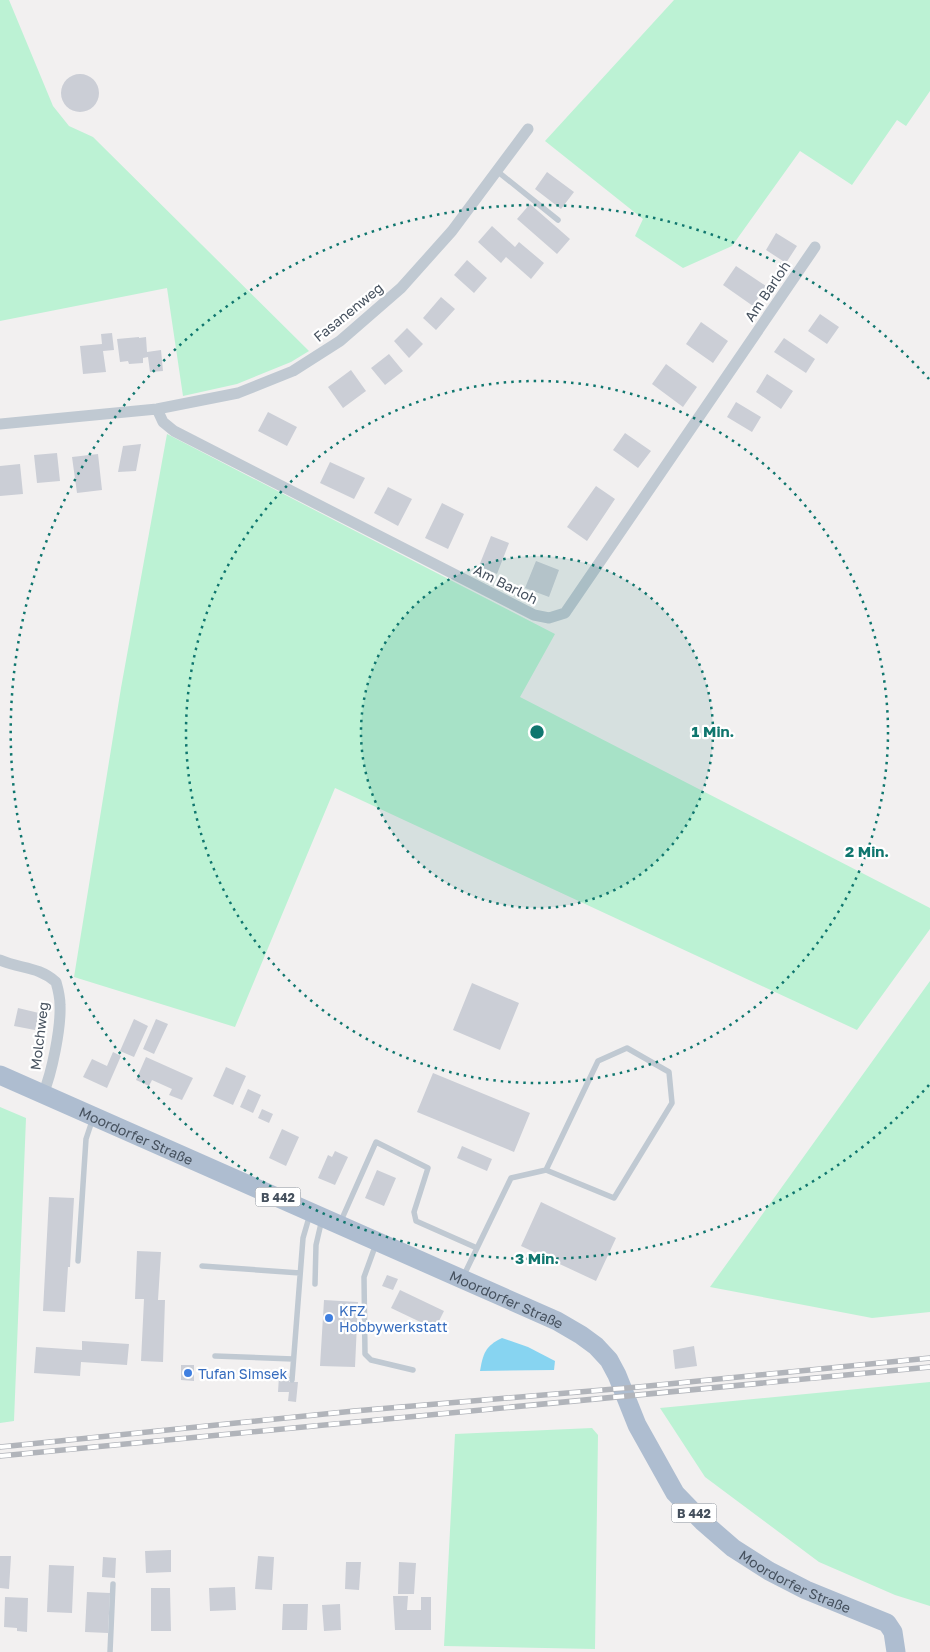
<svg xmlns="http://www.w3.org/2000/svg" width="930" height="1652" font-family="'Golos Text',sans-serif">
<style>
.green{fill:#bcf2d4}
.water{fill:#87d4f1}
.building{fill:#cbced6}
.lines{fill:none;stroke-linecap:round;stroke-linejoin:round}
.service{stroke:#c0c9d2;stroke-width:5.5}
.minor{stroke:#c0c9d2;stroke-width:11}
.primary{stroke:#aebdd0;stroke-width:19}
.rail-casing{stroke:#b1b4ba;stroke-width:5.5}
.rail{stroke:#fff;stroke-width:4;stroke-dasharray:11;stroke-linecap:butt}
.ring{fill:none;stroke:#0f766e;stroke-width:2.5;stroke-dasharray:2.5 5}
.shop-dot{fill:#3f7fe0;stroke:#fff;stroke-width:2}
.labels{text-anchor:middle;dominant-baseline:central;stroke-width:4.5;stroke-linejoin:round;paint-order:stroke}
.shield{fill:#fff;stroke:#7e858e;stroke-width:1}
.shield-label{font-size:12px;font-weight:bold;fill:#46515e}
.street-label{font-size:14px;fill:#46515e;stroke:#fff}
.shop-label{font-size:14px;fill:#366cbe;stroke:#fff;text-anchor:start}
.centre{fill:#0f766e;stroke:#fff;stroke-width:2.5}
.ring-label{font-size:15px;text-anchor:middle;font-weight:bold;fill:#0f766e;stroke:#fff;stroke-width:4.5;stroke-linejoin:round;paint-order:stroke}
</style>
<rect width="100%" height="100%" fill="#f2f0f0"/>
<path class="green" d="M0 0H9L53 106 69 126 93 137 309 351 291 362 237 384 183 396 167 288 0 321Z
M674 0H930V91L906 126 897 120 852 185 800 151 732 246 683 268 635 236 643 219 545 141Z
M167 434 555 634 520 697 930 908V929L857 1030 335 788 235 1027 74 977 121 688Z
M930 981V1312L872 1318 710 1287Z
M0 1107 26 1118 14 1421 0 1423Z
M930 1382V1606L895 1595 819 1562 705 1477 660 1408Z
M592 1428 598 1435 595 1649 444 1646 455 1434Z"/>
<path class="water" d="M502 1338 528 1347 555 1361 554 1370 480 1371C483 1354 485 1346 502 1338Z"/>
<path class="building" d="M61 93a19 19 0 1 1 38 0a19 19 0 1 1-38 0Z
M547 172 574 192 561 209 535 189Z
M530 204 570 239 557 254 517 219Z
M492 226 515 247 519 242 544 263 531 279 506 257 501 263 478 242Z
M776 233 797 246 786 263 766 250Z
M467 260 487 278 474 293 454 275Z
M736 266 766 286 753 306 723 285Z
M441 297 455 309 436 330 423 318Z
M820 314 839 327 827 344 808 331Z
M701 322 728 341 713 363 686 344Z
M407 328 423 344 409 358 394 341Z
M112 333 114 350 103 351 106 372 83 374 80 346 102 344 101 334Z
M139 337V338L146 337 147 352 161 350 163 371 150 372 148 357 143 358V363L129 364 128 361 120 362 117 339Z
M784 338 815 359 806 373 774 352Z
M389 354 403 371 385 385 371 368Z
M666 364 697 387 683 407 652 384Z
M351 370 366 391 343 408 328 387Z
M767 374 793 391 781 409 756 392Z
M736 402 761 417 752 432 727 417Z
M268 412 297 427 287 446 258 431Z
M625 433 651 451 638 468 613 450Z
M141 444 136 471 118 472 123 446Z
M57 453 60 481 37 483 34 455Z
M98 454 102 490 77 493 72 457Z
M330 462 365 478 354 499 320 483Z
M20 464 23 494 0 496V466Z
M596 486 615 499 587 541 567 527Z
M388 487 412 499 398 526 374 513Z
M442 503 464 514 448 549 425 538Z
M491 536 509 543 497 574 479 566Z
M536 561 559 570 549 597 525 588Z
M472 983 519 1003 500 1050 453 1030Z
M18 1008 39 1013 35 1030 14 1026Z
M134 1019 148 1026 134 1057 120 1051Z
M156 1019 168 1024 154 1054 143 1049Z
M113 1052 121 1056 107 1088 83 1077 92 1059 107 1066Z
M146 1057 193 1078 182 1100 169 1095 172 1089 152 1080 149 1086 136 1080Z
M226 1067 246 1076 233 1105 213 1096Z
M433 1073 530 1113 514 1152 417 1112Z
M248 1089 261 1095 253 1113 240 1107Z
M262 1109 273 1114 269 1123 258 1118Z
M282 1129 299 1137 286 1166 269 1158Z
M462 1146 492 1159 487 1171 457 1158Z
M335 1151 348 1157 335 1185 318 1178 328 1155 332 1157Z
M377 1170 396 1178 384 1206 365 1198Z
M49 1197 74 1198 70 1267H68L65 1312 43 1311Z
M541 1202 616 1238 596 1281 521 1246Z
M137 1251 161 1252 158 1300H165L163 1362 141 1361 144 1299H135Z
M387 1275 398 1279 393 1290 382 1286Z
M400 1290 444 1311 435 1329 391 1308Z
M324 1300 358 1302 355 1367 320 1366Z
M82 1341 129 1344 127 1365 81 1362 80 1376 34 1373 36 1347 82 1350Z
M694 1346 697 1366 675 1369 673 1350Z
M181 1365H194V1381L181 1380Z
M279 1376 290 1377 289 1382H298L296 1402 288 1401 289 1392H278Z
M171 1550V1572L146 1573 145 1551Z
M0 1556H11L9 1589 0 1588Z
M258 1556 274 1557 272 1590 255 1589Z
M103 1557 116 1558 115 1578 102 1577Z
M346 1562H361L359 1590 345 1589Z
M399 1562 416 1563 414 1594H398Z
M49 1565 74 1566 72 1613 47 1612Z
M235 1587 236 1610 210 1611 209 1588Z
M151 1588H170L171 1631H151Z
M87 1592 110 1593 108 1633 85 1632Z
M393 1596H408L407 1610H421V1597H431V1630H395Z
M5 1597 28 1598 27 1632 17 1631V1628L4 1627Z
M283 1604H308L307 1630H282Z
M340 1604 341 1630 324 1631 322 1605Z"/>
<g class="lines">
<path class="service" d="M497 171 558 220
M340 1223 376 1142 428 1168 414 1212 416 1221 477 1248
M376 1244 364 1277 365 1354 371 1360 413 1370
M78 1261 86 1139 93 1118
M202 1266 300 1273
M463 1277 511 1178 546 1170 614 1198 672 1103 669 1072 627 1048 598 1061 546 1170
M315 1284 316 1245 322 1219
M215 1356 293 1359
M292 1380 303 1238 310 1214
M110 1652 113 1584"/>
<path class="minor" d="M157 409 163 422 174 431 534 615 549 618 565 613 815 247
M0 424 157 409 238 393 293 371 340 341 401 288 452 231 528 129
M0 960C20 969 38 966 56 982 58 989 60 997 60 1005 61 1028 52 1073 43 1094"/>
<path class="primary" id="s1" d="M0 1075 462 1279 557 1321 581 1335 596 1346 609 1360 617 1375 637 1425 675 1493 702 1521 733 1548 769 1571 806 1590 887 1623 893 1632 896 1652"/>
<g class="rail-casing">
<path id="rail" d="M0 1447 354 1411 638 1387 930 1358
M0 1456 930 1367"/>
</g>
<use href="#rail" class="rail"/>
</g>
<circle cx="537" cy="732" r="176" fill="#0f766e" fill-opacity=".12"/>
<g class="ring">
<circle cx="537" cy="732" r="176"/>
<circle cx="537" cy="732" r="351"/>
<path d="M929 1085A527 527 0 1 1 929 379"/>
</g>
<g class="shop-dot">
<circle cx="329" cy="1318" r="5"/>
<circle cx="188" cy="1373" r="5"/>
</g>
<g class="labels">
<g class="shield">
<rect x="255.5" y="1187.5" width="45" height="19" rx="4"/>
<rect x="671.5" y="1503.5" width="45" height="19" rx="4"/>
</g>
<g class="shield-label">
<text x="278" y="1197">B 442</text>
<text x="694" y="1513">B 442</text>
</g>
<g class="street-label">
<text transform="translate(767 291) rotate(-56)">Am Barloh</text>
<text transform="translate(348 312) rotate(-39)">Fasanenweg</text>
<text transform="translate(506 584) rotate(27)">Am Barloh</text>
<text transform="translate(39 1036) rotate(-83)">Molchweg</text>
<text stroke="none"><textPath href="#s1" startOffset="149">Moordorfer Straße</textPath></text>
<text stroke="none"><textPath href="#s1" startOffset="554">Moordorfer Straße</textPath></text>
<text stroke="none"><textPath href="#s1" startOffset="974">Moordorfer Straße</textPath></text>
</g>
<g class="shop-label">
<text x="339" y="1310">KFZ<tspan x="339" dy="16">Hobbywerkstatt</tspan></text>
<text x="198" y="1373">Tufan Simsek</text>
</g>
</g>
<circle cx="537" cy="732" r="8" class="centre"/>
<g class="ring-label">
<text x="713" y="737">1 Min.</text>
<text x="867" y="857">2 Min.</text>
<text x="537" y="1264">3 Min.</text>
</g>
</svg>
